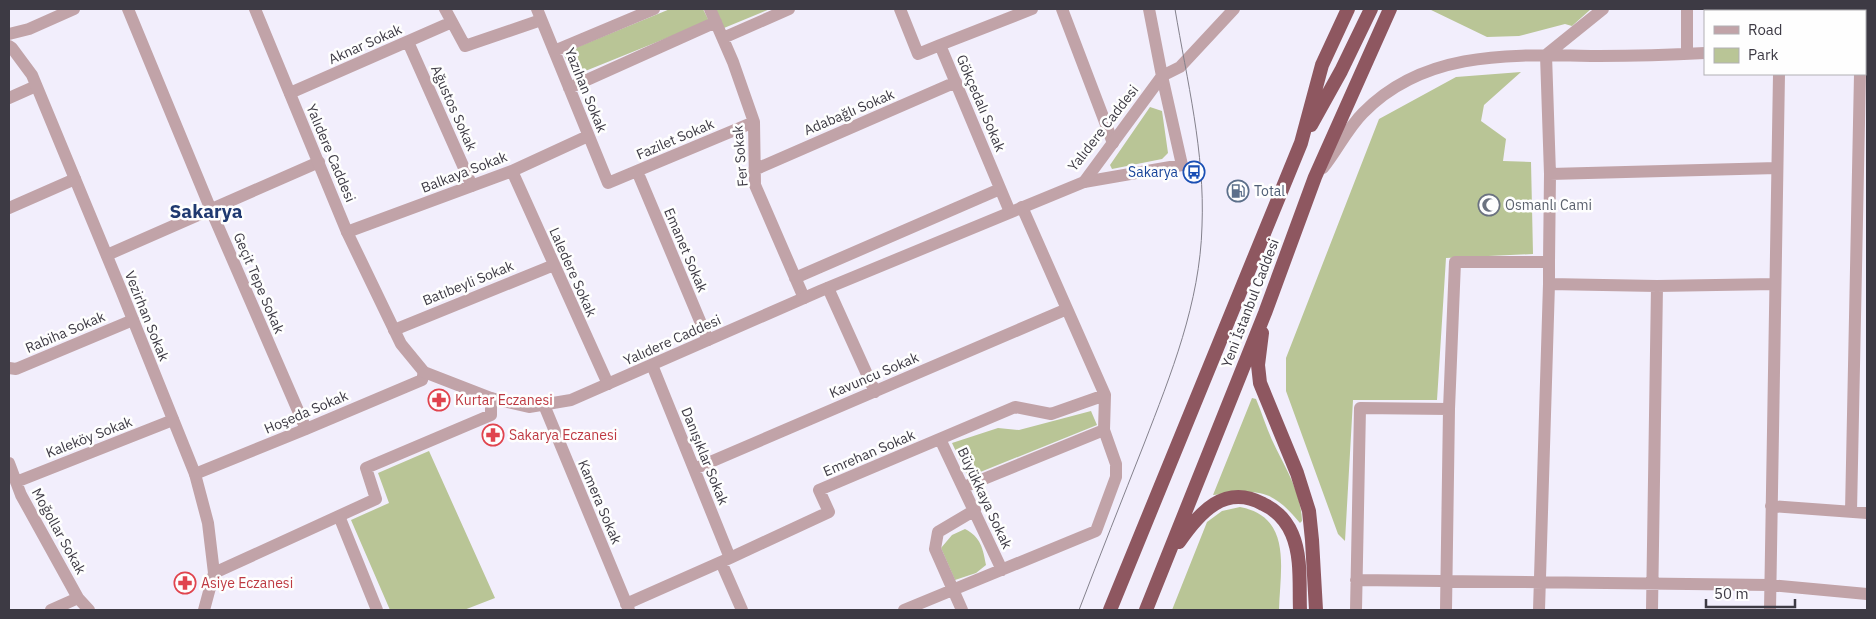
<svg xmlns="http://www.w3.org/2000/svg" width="1876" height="619" font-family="'IBM Plex Sans',sans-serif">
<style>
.green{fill:#b9c596}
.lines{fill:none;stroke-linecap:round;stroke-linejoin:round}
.minor{stroke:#c1a3a8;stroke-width:12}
.tertiary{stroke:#c1a3a8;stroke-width:12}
.trunk{stroke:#8e5760;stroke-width:14}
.tram{stroke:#84818c;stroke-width:1}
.labels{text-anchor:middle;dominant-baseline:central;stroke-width:5;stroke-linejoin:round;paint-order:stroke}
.street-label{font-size:14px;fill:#3d3a44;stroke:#fefefe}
.transit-label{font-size:14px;fill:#164399;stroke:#fefefe;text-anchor:end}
.service-label{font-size:14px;fill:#4e5e75;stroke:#fefefe;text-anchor:start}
.worship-label{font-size:14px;fill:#5b616d;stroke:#fefefe;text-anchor:start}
.health-label{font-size:14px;fill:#be3a42;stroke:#fefefe;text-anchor:start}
.district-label{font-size:19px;font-weight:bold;fill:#1f3970;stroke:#fefefe}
</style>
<rect width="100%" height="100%" fill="#f2eefc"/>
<path class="green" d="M670 9H703L709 21 573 76 563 53Z
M715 9H770L724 28Z
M1429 9H1591L1572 26 1565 24 1519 36 1487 37Z
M1521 72 1484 105 1481 121 1506 139 1503 161 1531 162 1533 254 1446 258 1437 400H1353L1345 541 1338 534 1286 391V358L1379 119 1456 77Z
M1150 107 1162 111 1168 153 1162 159 1112 169 1110 165Z
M1252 398 1256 399C1262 413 1266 427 1272 440 1284 466 1301 491 1302 521L1300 523C1270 487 1258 490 1213 495Z
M1091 411 1097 425 968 477 952 443 998 428 1019 430Z
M429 451 495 598 464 610H390L351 520 389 503 378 473Z
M1240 507C1293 517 1280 570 1279 610H1172L1207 522 1222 511Z
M965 529C981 537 983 549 986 565L976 573 955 580 941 548 952 535Z"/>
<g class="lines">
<path class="minor" d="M128 9 211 210 306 429
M445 9 465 46 541 20
M537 9 608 183 754 122
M710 9 733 62 754 122 755 185 804 298
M900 9 918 54 940 45 1010 212
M1062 9 1113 143
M1687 9V54
M1778 9V11
M9 34 29 29 74 9
M723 38 789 9
M408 42 472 186
M940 45 1032 9
M1865 49H1867
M554 51 654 9
M1546 55 1603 9
M569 88 716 22
M290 93 452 22
M9 98 36 86
M1323 168C1337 151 1347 129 1363 113 1426 48 1516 55 1599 56 1634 56 1669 55 1705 53
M754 170 956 82
M512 171 608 384
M637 171 708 340
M1550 174 1777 168
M1084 182 1182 165 1162 76
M9 208 75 179
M347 232 512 171 588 136
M107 255 319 162
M1549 262V284L1657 286
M795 278 1000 189
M828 288 875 392
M394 330 554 265
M652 365 730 558
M9 368 16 369 133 320
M544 405 629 610
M940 439 1002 570
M9 463 21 495 78 598 89 610
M694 469 1067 309
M195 474 306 429 422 380 424 372
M16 482 173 420
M964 487 1104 430 1105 395 1022 207
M1771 506 1867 513
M1851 512 1860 74
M339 516 377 610
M721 562 742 610
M214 573 376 499 366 468 491 415V398
M1356 580 1770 585 1867 594
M626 604 730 558 829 512 819 490 1015 407 1051 414 1105 395
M51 610 78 598
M904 610 1096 531 1116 477V464L1104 430
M962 610 935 549 938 532 975 510
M1356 610 1360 408 1449 409 1455 262H1549L1550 174 1546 55
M1446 610 1449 409
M1539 610 1549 284
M1652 610 1657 286 1775 284
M1770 610 1779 74"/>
<path class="tertiary" d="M255 9 347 232 401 344 424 372 491 398 529 407 571 400 820 291 1084 182 1162 76 1180 67 1234 9
M1149 9 1162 76
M9 46 12 48 32 75 121 290 195 474 208 523 214 573 204 610"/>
<path class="trunk" d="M1311 125 1341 71 1371 9
M1262 333 1258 365 1260 383 1297 473 1309 511 1312 540 1316 610
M1179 542C1199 513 1225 483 1263 504 1276 510 1286 520 1292 534 1302 557 1299 586 1300 610
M1110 610 1301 143 1322 65 1348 9
M1146 610 1265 313 1315 177 1390 9"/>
<path class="tram" d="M1079 610C1100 555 1122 500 1144 444 1171 374 1200 303 1202 226 1205 152 1187 81 1175 9"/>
</g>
<defs>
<g id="bus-ring" transform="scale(1.125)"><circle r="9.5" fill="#fefefe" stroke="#1a4fb4" stroke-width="1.5"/><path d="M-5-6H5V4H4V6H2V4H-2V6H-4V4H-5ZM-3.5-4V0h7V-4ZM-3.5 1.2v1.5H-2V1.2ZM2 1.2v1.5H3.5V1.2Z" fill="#1a4fb4"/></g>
<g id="fuel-ring" transform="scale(1.125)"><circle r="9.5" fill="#fefefe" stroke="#5c6f8a" stroke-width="1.5"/><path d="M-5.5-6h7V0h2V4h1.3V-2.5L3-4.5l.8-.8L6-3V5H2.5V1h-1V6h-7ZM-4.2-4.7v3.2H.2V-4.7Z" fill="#5c6f8a"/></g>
<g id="mosque-ring" transform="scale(1.125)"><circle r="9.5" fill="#fefefe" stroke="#6b7280" stroke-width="1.5"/><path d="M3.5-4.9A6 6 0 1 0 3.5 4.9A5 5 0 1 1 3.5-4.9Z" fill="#6b7280"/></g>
<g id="pharmacy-ring" transform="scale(1.125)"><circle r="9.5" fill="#fefefe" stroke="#e0444e" stroke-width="1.5"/><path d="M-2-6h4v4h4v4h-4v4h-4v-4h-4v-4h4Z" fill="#e0444e"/></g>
</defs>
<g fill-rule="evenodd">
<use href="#bus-ring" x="1194" y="172"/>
<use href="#fuel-ring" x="1238" y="191"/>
<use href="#mosque-ring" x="1489" y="205"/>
<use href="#pharmacy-ring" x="439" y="400"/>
<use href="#pharmacy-ring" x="493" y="435"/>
<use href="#pharmacy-ring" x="185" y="583"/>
</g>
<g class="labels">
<g class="street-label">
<text transform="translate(365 44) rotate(-24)">Aknar Sokak</text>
<text transform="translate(586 90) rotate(68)">Yazıhan Sokak</text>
<text transform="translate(981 103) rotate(67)">Gökçedalı Sokak</text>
<text transform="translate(454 108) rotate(66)">Ağustos Sokak</text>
<text transform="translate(849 112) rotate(-23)">Adabağlı Sokak</text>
<text transform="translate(1103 128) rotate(-52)">Yalıdere Caddesi</text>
<text transform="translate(675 139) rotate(-23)">Fazilet Sokak</text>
<text transform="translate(331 153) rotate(67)">Yalıdere Caddesi</text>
<text transform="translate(740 156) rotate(-95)">Fer Sokak</text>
<text transform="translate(464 172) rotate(-21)">Balkaya Sokak</text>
<text transform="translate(686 250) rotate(67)">Emanet Sokak</text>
<text transform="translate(573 272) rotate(66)">Laledere Sokak</text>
<text transform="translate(259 283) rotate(67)">Geçit Tepe Sokak</text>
<text transform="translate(468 283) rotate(-22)">Batıbeyli Sokak</text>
<text transform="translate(1250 303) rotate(-69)">Yeni İstanbul Caddesi</text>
<text transform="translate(147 316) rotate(68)">Vezirhan Sokak</text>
<text transform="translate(65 332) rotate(-23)">Rabiha Sokak</text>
<text transform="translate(672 340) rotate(-24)">Yalıdere Caddesi</text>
<text transform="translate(874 375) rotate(-23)">Kavuncu Sokak</text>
<text transform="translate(306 412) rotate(-23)">Hoşeda Sokak</text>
<text transform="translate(89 437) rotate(-21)">Kaleköy Sokak</text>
<text transform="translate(869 453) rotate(-23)">Emrehan Sokak</text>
<text transform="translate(705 456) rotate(68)">Danışıklar Sokak</text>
<text transform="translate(985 498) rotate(65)">Büyükkaya Sokak</text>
<text transform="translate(600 502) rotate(67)">Kamera Sokak</text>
<text transform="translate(59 531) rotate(61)">Moğollar Sokak</text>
</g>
<g class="transit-label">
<text x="1178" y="172">Sakarya</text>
</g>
<g class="service-label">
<text x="1254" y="191">Total</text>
</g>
<g class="worship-label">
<text x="1505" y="205">Osmanlı Cami</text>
</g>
<g class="health-label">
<text x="455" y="400">Kurtar Eczanesi</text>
<text x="509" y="435">Sakarya Eczanesi</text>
<text x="201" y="583">Asiye Eczanesi</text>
</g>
<g class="district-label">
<text x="206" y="211">Sakarya</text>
</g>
</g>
<rect width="1876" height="619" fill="none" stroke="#3d3a44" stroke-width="20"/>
<rect x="1704" y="10" width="162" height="65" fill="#fefefe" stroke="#b1b0b4"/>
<rect x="1714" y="26" width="25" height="8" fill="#c1a3a8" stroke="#b1b0b4"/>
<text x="1748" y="35" font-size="15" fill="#3d3a44">Road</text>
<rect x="1714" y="48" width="25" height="15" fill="#b9c596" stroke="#b1b0b4"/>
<text x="1748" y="60" font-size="15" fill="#3d3a44">Park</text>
<path d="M1706 599v8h89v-8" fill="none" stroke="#3d3a44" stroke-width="2.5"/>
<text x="1714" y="599" font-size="15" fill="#3d3a44" stroke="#fefefe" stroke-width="4" paint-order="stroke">50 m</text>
</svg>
